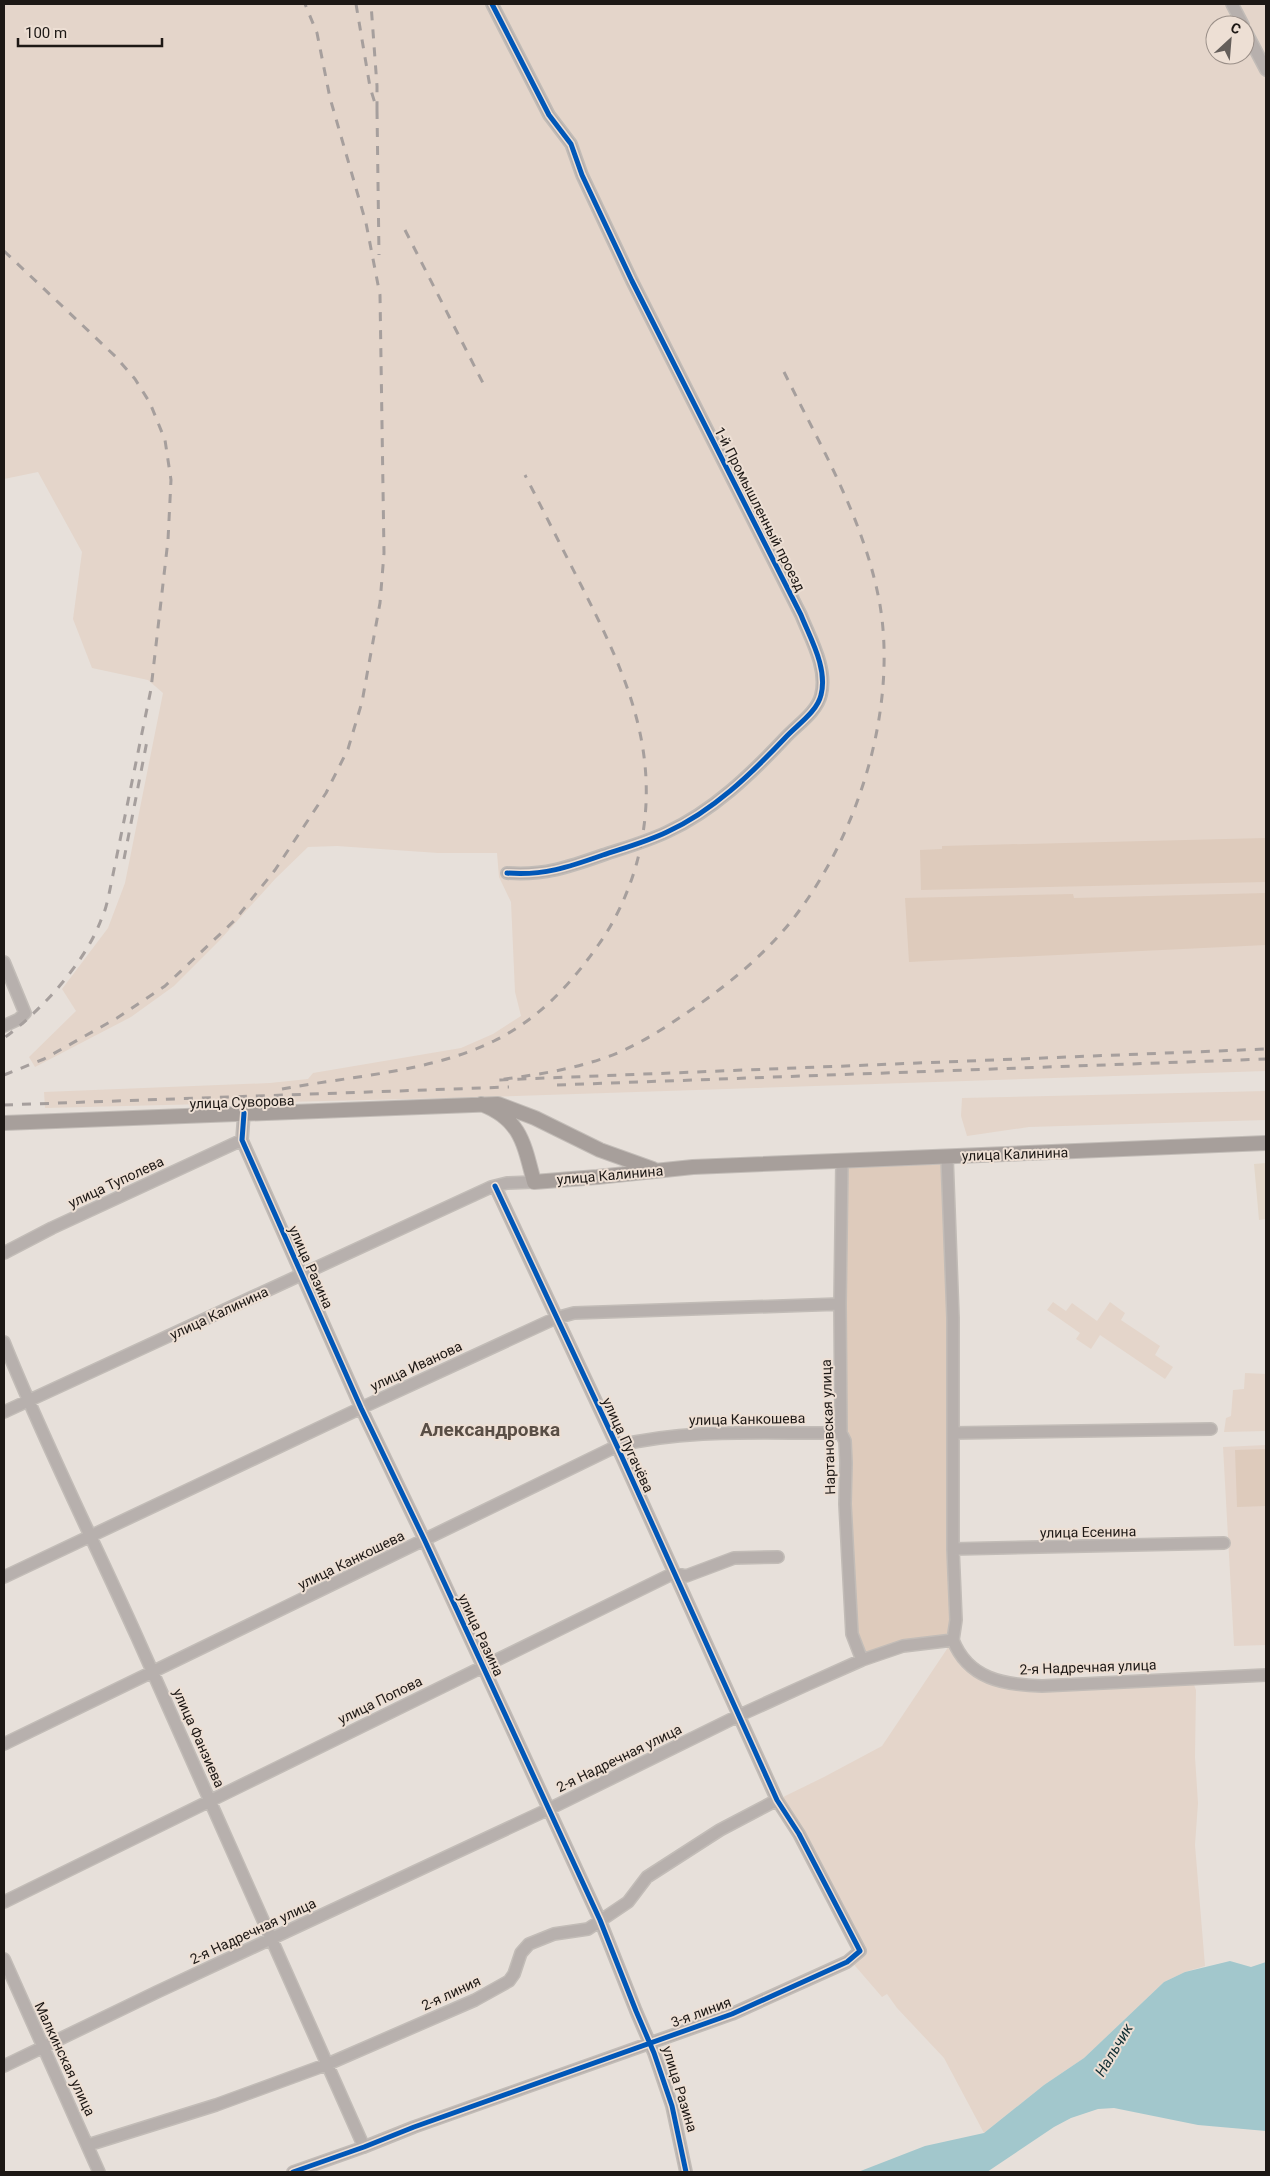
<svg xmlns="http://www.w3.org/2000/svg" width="1270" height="2176" font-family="Roboto,sans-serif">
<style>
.commercial{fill:#e2d6c9}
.built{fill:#e4d5ca;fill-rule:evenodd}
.education{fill:#e4d5cb}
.green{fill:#decbbc}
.water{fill:#a2c7cc}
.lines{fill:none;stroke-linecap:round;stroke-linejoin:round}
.minor-casing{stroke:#c2bcb7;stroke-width:14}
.major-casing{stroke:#c2bcb7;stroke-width:16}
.minor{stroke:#b7b0ad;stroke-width:11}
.major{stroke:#a79f9b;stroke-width:14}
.rail{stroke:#a69f9d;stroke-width:3;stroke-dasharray:9 9;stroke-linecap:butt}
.cycleway-casing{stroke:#eddfd4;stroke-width:8}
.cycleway{stroke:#0057b8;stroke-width:5}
.labels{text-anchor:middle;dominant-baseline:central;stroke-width:4;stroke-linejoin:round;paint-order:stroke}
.street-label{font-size:14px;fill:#1d1815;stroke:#eddfd4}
.water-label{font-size:15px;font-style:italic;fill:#112e33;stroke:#eddfd4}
.district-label{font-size:19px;font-weight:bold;fill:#594e45;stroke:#eddfd4}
</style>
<rect width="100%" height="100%" fill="#e7e0da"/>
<path class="commercial" d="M1266 1163V1219L1259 1220 1254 1164Z"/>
<path class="built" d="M4 4H1266V1071L489 1097 45 1108 44 1092 270 1083 308 1079 313 1073 461 1048 493 1034 521 1016 515 992 511 902 499 877 497 853H438L337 846 308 847 276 878 219 941 174 986 131 1017 35 1067 29 1057 76 1011 62 989 108 928 125 883 163 693 148 680 92 668 73 619 82 552 38 472 4 479ZM1215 25H1245V55H1215Z
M1266 1091V1120L1029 1127 967 1136 961 1116 962 1098Z
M1053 1302 1066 1311 1072 1303 1097 1321 1110 1302 1125 1313 1121 1320 1160 1346 1155 1355 1173 1367 1165 1379 1100 1335 1091 1349 1076 1339 1080 1333 1047 1310Z
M1245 1373 1266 1374V1431L1224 1432 1226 1418 1231 1416 1233 1390 1244 1389Z
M953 1640 958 1653 1000 1681 1191 1677 1196 1690 1195 1757 1198 1803 1195 1845 1205 1966 1185 1972 1164 1982 1084 2058 1044 2085 984 2133 944 2058 897 2008 887 1994 882 1997 850 1960 860 1951 777 1800 824 1777 882 1746Z"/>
<path class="education" d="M1266 1445V1645L1234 1646 1223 1447Z"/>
<path class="green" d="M1266 838V882L921 890 920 850 942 849V846Z
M1266 893V945L909 962 905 898 1073 894 1074 898Z
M947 1157 953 1640 862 1660 854 1642 840 1304 842 1161Z
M1266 1449V1506L1237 1507 1235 1450Z"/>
<path class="water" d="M1230 1961 1251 1967 1266 1962V2131L1198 2125 1114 2108 1098 2109 1071 2118 1054 2127 987 2172H858L925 2146 984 2133 1044 2085 1084 2058 1164 1982 1185 1972Z"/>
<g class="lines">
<g class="minor-casing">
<path id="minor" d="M492 4 549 115 571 144 582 175 632 281 801 615C810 638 828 668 821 695 817 712 797 725 785 738 751 774 713 811 667 832 646 842 624 848 603 855 569 867 543 876 507 873
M1232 4 1243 25
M1245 30 1266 70
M4 962 25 1013 19 1019 4 1026
M244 1113 242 1140 361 1408 425 1541 600 1920 636 2011 654 2053 672 2106 686 2172
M947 1157 953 1318V1549L956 1620 953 1640
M842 1161 840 1304 841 1433 845 1441 846 1463 845 1504 852 1634 862 1660
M4 1253 52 1228 242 1140
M4 1342C44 1442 93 1539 137 1637 214 1807 290 1977 364 2147
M4 1412 491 1187 507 1183 534 1182
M953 1433 1211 1429
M953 1549 1224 1543
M4 1577 361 1408 556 1318 574 1313 840 1304
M953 1640C968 1679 1004 1685 1042 1686L1266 1675
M4 1744 617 1446C689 1428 767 1434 841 1433
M4 1902 674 1573 686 1576 734 1558 778 1557
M4 1959 99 2172
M4 2066 157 1992 549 1809 740 1715 806 1685 862 1660 903 1646 953 1640
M88 2145 216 2105 328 2064 475 2000 509 1981 514 1974 521 1953 529 1944 554 1934 588 1929 628 1902 647 1877 720 1830 777 1800
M293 2172 364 2147 414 2127 732 2014 847 1962 860 1951 799 1834 777 1800 617 1446 495 1186"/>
</g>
<g class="major-casing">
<path id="major" d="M481 1104C521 1119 524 1144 534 1182L597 1177 693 1167 1266 1143
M4 1123 498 1104 535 1118 600 1150 653 1169"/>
</g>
<use href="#minor" class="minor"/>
<use href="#major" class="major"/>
<path class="rail" d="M356 4 370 87 377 110V86L371 4
M377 110 379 255
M405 230 483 383
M4 251 116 357 135 379 150 403 165 440 171 480 168 540 151 689 109 894C107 903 105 912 101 920 85 963 40 1012 4 1038
M784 372C821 447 865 521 880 605 897 707 860 829 799 911 769 952 727 986 685 1014 660 1031 635 1047 607 1057 571 1070 535 1075 497 1080L1266 1049
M124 859 147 741
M4 1075 44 1059 117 1018 165 986 234 921 275 870 326 793 348 749 362 702 380 603 384 553 380 295 366 223 330 98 317 33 305 4
M557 1085 1266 1059
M282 1089C352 1076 431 1072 494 1041 539 1019 571 984 599 944 616 920 629 891 637 862 664 758 628 678 582 587 563 550 544 512 525 475
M4 1105 509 1087"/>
<g class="cycleway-casing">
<path id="cycleway" d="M492 4 549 115 571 144 582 175 632 281 801 615C810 638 828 668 821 695 817 712 797 725 785 738 751 774 713 811 667 832 646 842 624 848 603 855 569 867 543 876 507 873
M244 1113 242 1140 361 1408 425 1541 600 1920 636 2011 654 2053 672 2106 686 2172
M293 2172 364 2147 414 2127 732 2014 847 1962 860 1951 799 1834 777 1800 617 1446 495 1186"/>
</g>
<use href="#cycleway" class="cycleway"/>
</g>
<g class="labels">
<g class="street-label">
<text transform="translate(760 509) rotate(63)">1-й Промышленный проезд</text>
<text transform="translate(242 1102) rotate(-2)">улица Суворова</text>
<text transform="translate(1015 1154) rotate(-2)">улица Калинина</text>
<text transform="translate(610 1175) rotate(-5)">улица Калинина</text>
<text transform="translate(116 1182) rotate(-25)">улица Туполева</text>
<text transform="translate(311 1267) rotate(66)">улица Разина</text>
<text transform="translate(219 1313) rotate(-25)">улица Калинина</text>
<text transform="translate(416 1366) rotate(-25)">улица Иванова</text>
<text transform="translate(747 1419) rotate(-1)">улица Канкошева</text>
<text transform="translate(828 1427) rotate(-92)">Нартановская улица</text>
<text transform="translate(628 1445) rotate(65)">улица Пугачёва</text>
<text transform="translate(1088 1532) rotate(-1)">улица Есенина</text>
<text transform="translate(351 1560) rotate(-26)">улица Канкошева</text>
<text transform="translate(481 1635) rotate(65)">улица Разина</text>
<text transform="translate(1088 1667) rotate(-2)">2-я Надречная улица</text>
<text transform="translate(380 1700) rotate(-26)">улица Попова</text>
<text transform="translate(199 1738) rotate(66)">улица Фанзиева</text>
<text transform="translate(619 1758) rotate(-26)">2-я Надречная улица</text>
<text transform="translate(253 1931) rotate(-25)">2-я Надречная улица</text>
<text transform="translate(451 1993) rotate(-25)">2-я линия</text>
<text transform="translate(701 2012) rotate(-20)">3-я линия</text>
<text transform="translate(65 2059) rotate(65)">Малкинская улица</text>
<text transform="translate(680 2089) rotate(73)">улица Разина</text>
</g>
<g class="water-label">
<text transform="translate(1114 2050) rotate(-59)">Нальчик</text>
</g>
<g class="district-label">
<text x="490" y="1429">Александровка</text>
</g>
</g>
<rect width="1270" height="2176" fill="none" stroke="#1d1815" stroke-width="10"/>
<g transform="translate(1230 40) rotate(26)"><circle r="24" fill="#eddfd4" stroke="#9a8f88"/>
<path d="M0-4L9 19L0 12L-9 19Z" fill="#645e5a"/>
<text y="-8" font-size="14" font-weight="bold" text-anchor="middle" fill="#1d1815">С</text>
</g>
<path d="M18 38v8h144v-8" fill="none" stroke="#1d1815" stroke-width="2.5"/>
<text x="25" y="38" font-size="15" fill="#1d1815" stroke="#eddfd4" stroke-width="4" paint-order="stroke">100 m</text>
</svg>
